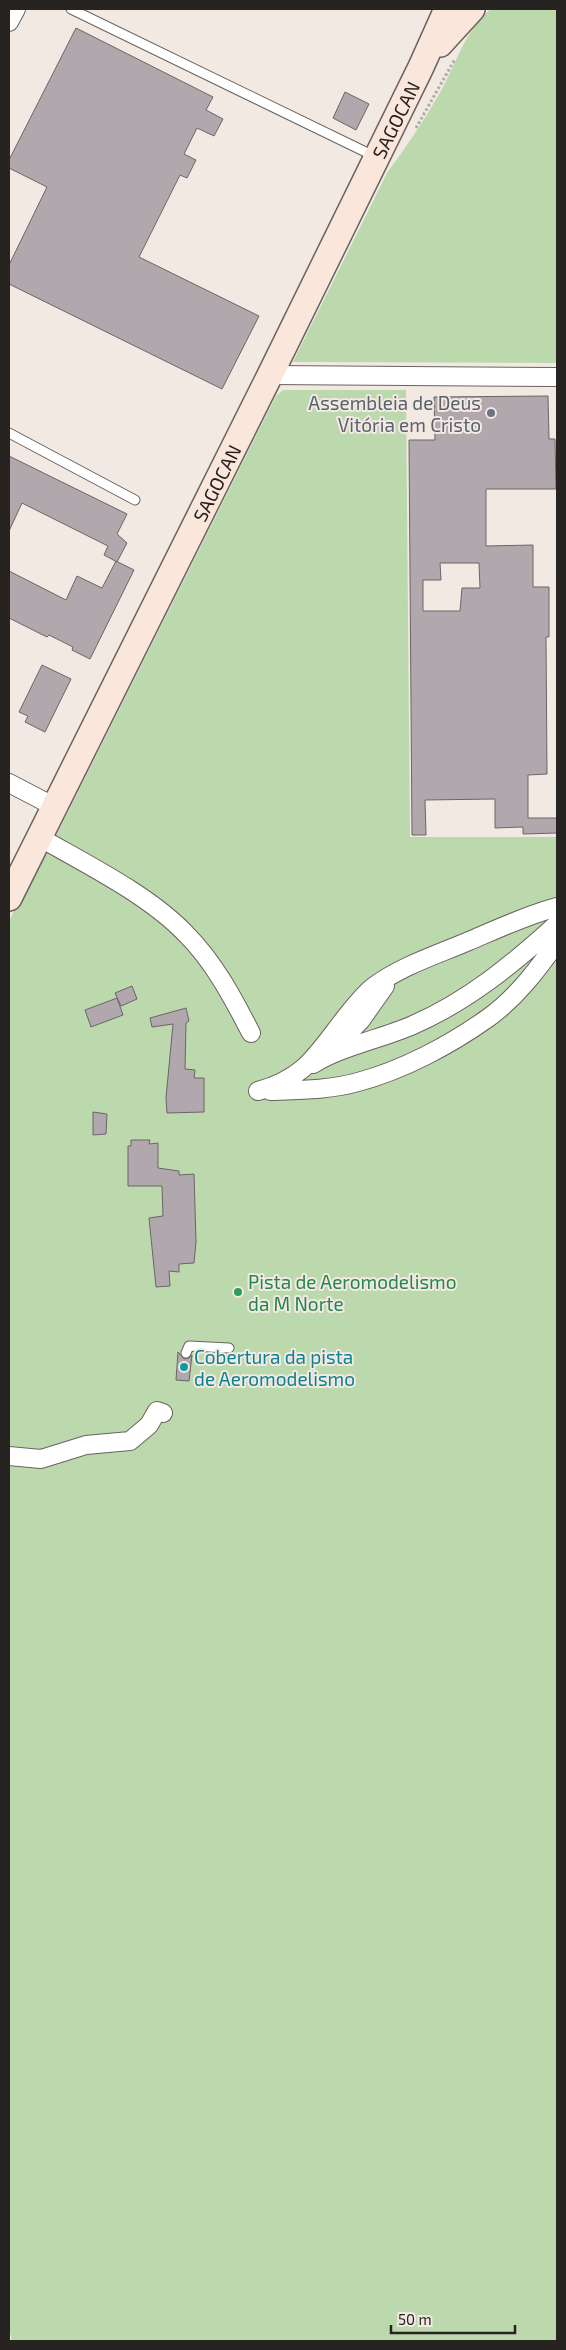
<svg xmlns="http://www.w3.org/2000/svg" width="566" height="2350" font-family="'Exo 2',sans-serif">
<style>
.green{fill:#bcd9ad}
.building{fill:#b1a8ad;stroke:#6c6468;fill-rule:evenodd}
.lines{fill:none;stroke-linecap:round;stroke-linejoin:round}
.lane-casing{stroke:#6a635e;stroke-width:11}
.street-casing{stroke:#6a635e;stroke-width:20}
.secondary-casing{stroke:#6a635e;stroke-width:28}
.path{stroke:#b1aaa6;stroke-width:3;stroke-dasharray:2.5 2.5;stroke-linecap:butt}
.lane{stroke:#fff;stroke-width:9}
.street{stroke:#fff;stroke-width:18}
.secondary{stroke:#fbe6dc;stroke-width:25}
.worship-dot{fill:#6b7280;stroke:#f2e9e3;stroke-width:2}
.leisure-dot{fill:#2e9e5b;stroke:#f2e9e3;stroke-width:2}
.culture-dot{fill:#0f9aa8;stroke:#f2e9e3;stroke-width:2}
.labels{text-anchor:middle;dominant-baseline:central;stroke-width:4;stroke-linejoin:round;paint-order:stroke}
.street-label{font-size:19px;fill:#262321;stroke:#f2e9e3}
.worship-label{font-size:19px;fill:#5b616d;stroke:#f2e9e3;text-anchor:end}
.leisure-label{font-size:19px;fill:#27864d;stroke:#f2e9e3;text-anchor:start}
.culture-label{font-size:19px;fill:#0d838f;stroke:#f2e9e3;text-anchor:start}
</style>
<rect width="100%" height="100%" fill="#f2e9e3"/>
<path class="green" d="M491 9H557V363L293 362 387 173C407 146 425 119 442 89 456 63 467 27 491 9Z
M283 390H406L410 837H557V2341H12L9 2328V921L45 848 57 834 276 396Z"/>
<path class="building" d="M76 28 213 97 206 110 223 119 214 136 197 128 184 154 196 160 187 178 180 175 139 257 259 316 222 389 9 284V265L47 187 9 168V160Z
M345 92 369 104 356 130 333 118Z
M548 396 549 439H555L556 489H486V546L533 545V587H549V637H546L547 774 528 775V818H557V833L523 834V827L495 828V799L425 800 426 835H412L409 440H435L434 397ZM440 563H479L480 588H462L460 611H423V580H441Z
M9 456 127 514 117 534 127 543 117 562 104 555 108 546 22 503 9 531Z
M116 561 134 570 90 659 72 650 73 647 49 635 47 637 9 618V571L66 600 77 576 102 588Z
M42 665 71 679 45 732 25 722 28 716 19 712Z
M132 986 137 999 121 1006 115 993Z
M117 998 123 1015 91 1027 85 1010Z
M186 1008 189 1021 186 1023 185 1069 195 1070 194 1078H204V1112L167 1113 166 1098 173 1024 152 1027 150 1018Z
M93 1112 107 1114 106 1134 93 1135Z
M131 1140H150L149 1144 158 1143V1168L179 1171V1175L194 1174 196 1242 194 1263 179 1264V1272L169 1271 170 1286 156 1287 149 1218 163 1216 162 1186H128V1146H131Z
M178 1352 184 1359 189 1358 192 1355 189 1381 176 1380Z"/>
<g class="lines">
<g class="lane-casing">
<path id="lane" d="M71 9 376 157
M9 433 135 500
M186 1353 189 1346 229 1348"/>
</g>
<g class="street-casing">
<path id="street" d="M9 22 16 9
M270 375 557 377
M9 783 55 807
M39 837C86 864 149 895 186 934 214 962 233 998 251 1033
M337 1045 361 1020 385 986
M313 1064C342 1046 381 1039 413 1025 468 1001 513 964 557 924
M258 1091C305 1078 316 1055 345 1018 354 1007 362 996 373 987 401 966 436 955 469 941 497 929 527 915 557 907
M270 1091C299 1090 330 1090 358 1082 403 1070 450 1045 488 1018 516 998 538 969 557 942
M9 1456 41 1459 86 1445 130 1441 149 1425 157 1411 163 1413"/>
</g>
<g class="secondary-casing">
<g id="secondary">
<path d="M440 44 472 9"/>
<path id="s1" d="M9 898 270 375 421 67 447 9"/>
</g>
</g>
<path class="path" d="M416 128 455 59"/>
<use href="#lane" class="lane"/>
<use href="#street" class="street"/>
<use href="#secondary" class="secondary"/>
</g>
<circle class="worship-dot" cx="491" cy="413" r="5"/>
<circle class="leisure-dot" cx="238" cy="1292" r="5"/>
<circle class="culture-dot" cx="184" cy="1367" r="5"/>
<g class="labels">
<g class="street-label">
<text stroke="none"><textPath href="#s1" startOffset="869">SAGOCAN</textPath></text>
<text stroke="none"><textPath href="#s1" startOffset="464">SAGOCAN</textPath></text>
</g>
<g class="worship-label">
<text x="481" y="402">Assembleia de Deus<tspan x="481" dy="22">Vitória em Cristo</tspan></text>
</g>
<g class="leisure-label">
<text x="248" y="1281">Pista de Aeromodelismo<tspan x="248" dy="22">da M Norte</tspan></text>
</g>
<g class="culture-label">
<text x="194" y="1356">Cobertura da pista<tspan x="194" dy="22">de Aeromodelismo</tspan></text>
</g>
</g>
<rect width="566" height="2350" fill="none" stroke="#262321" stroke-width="20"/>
<path d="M391 2325v8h124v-8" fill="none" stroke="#262321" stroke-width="2.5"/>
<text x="398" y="2325" font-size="15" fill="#262321" stroke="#f2e9e3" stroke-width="4" paint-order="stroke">50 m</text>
</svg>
